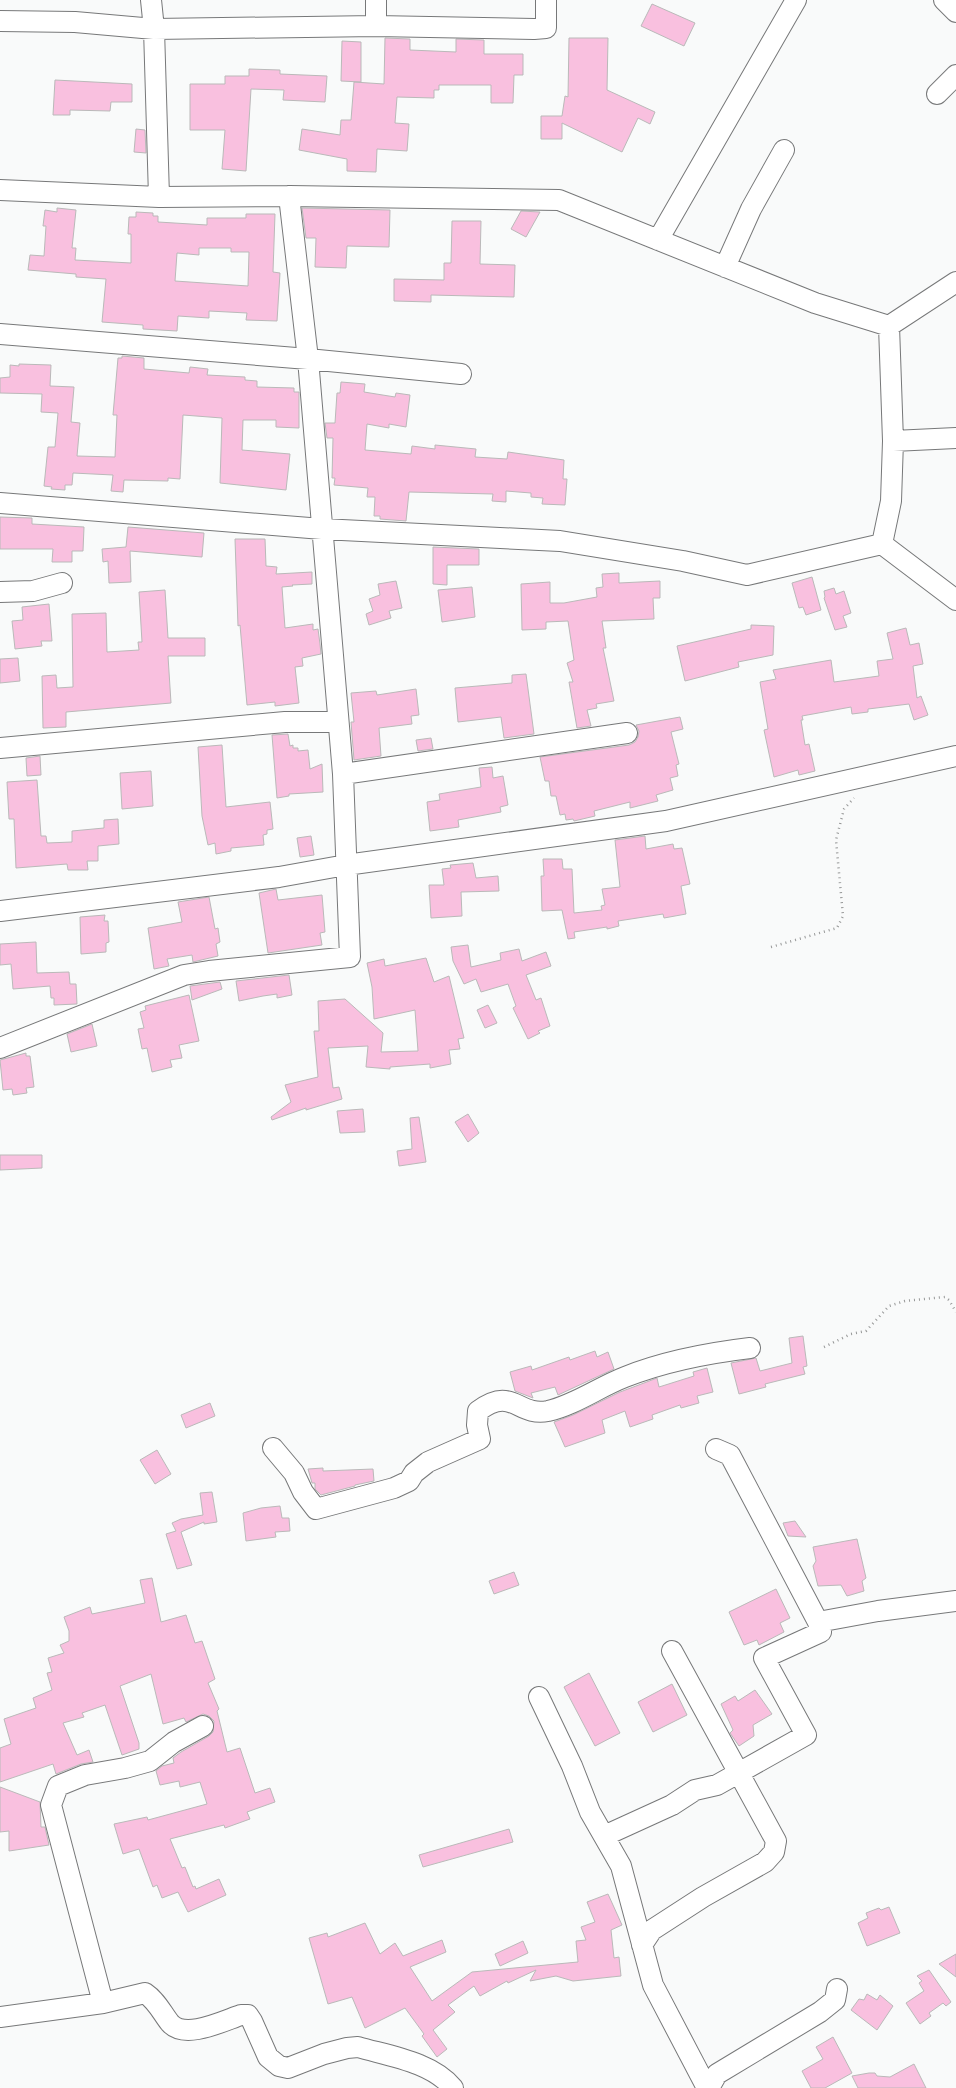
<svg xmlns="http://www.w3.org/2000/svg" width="956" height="2088" font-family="'Archivo Narrow',sans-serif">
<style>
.building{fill:#f9c0df;stroke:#bab9b9;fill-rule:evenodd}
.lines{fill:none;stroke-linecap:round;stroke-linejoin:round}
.minor-casing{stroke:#777879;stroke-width:22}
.path{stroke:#969797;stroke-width:2.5;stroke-dasharray:1 4;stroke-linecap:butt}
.minor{stroke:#fff;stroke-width:20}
</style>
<rect width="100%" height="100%" fill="#f9fafa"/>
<path class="building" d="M652 4 695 23 684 46 641 26Z
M385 38 410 39V50L456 52V39L484 40V54H523V75H514L513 103H491V85H439V90H434V98L397 97 395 123 409 124 407 151 377 149 376 172 347 171V159L299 150 302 129 340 135 341 120H351L354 82 384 84Z
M569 38H608L607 90 655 112 650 124 638 118 622 152 562 123V139H541V116H562L565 96 568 97Z
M342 41 361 42V82L341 81Z
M249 69 280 70V74L327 76 325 102 283 100 284 90 251 89 246 171 222 169 225 130H190V84H225V76H249Z
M55 80 132 84V102H111L110 111 70 110V115H53Z
M136 129 145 130 146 153 134 152Z
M57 208 76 210 72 248H76L75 260 131 263V234H128L129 217H136V212L153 213V216H158V222L207 225V218H246V214H275L273 272 280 273 277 321 246 320 247 313 209 311V318L178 316 177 331 143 329V325L102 322 106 279 76 277V274L28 270 30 255 44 256 46 226H43L45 210 57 212ZM199 248H231V252H249L248 286 175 281 177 253 199 255Z
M302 208 390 210 389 247 347 246 346 268 315 267 316 238H306Z
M521 211 540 212 526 237 511 229Z
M452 221H481L480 264 515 265 514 297 431 295V302L394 301V279L444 280V263H451Z
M122 356 144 358V369L189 373 190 367 208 369 207 375 245 377V380L257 381V387L294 388V392H299V428L276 427V420H243L242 450 290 454 286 490 220 483 222 418 183 415 180 479 168 478V481L124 480 123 492 111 491 113 475 73 473 72 485H65V490L51 489 52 487 44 486 48 447H55L58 413 41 412 42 394 0 393V378L10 377V365L19 366V364L51 365 50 386 74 387 71 422 80 423 77 456 115 457 117 415H113L115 392 118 358H122Z
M341 382 365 384 364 392 395 397 396 393 410 395 406 427 389 424V428L367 424 365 450 411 454 412 446 435 449V445L476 449 475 457 507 459 508 452 564 460 563 479H567L565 505 542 504 543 498 531 497V493L506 491V502L492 501 493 494 409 492 406 521 380 519V516H374L375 497H367L368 488 334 485 335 478H332L333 438H327L325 423H335L337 393H340Z
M0 517 32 518V524L84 527 83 551H72V562H52L53 549H0Z
M128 527 204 533 202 557 130 551 131 582 109 583 108 561 103 562 102 549 126 547Z
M235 539H265L266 566 277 567 276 574 312 572V584L292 585 293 586 282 587 285 628 313 624V630L318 629 320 644 321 654 302 658 303 666 295 667 299 703 275 706V702L247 705 240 625 238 626Z
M433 547 479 549V565H447V585L433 584Z
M619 573V583L660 581V598H653L654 619 602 621 606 648H603L614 701 596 704 597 708 587 710 591 726 577 728 569 682H573L567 663 574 660 568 621 546 622V629L522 630 521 584 550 582V603H564L597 597 596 588 603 587 602 574Z
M812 577 821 610 806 615 803 607 799 608 792 583Z
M396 581 402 608 389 611 391 618 369 625 366 614 373 611 369 599 380 595 378 584Z
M472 587 475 617 442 622 438 590Z
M834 588 836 594 844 591 851 613 843 616 847 627 835 630 824 598 825 597 824 591Z
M165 590 168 638H205V656H168L171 703 66 712V727L43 728 42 676 56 675 57 688 73 687 72 614 106 613 107 652 139 650 138 642H142L139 592Z
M49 604 52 641H41L42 646 15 649 12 621 23 620 22 607Z
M751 625 774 626 773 655 738 662 739 667 685 681 677 646 751 629Z
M906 628 910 645 919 643 923 664 913 666 917 698 921 696 928 715 914 720 909 704 868 709V712L852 714 851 707 802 716 803 720H801L805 745 809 744 815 771 799 775 798 770 774 777 764 730 768 729 760 682 776 679 773 670 831 660 834 682 879 676 877 661 893 659 887 633Z
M18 658 20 681 0 683V659Z
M526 674 534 734 504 738 501 717 458 722 455 688 512 683V675Z
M416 689 419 715 411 716 412 724 379 728 381 756 354 760 351 722H354L351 693 376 691 377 695Z
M680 717 683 729 671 732 679 764 676 765 678 776 670 778 673 790 656 795 658 801 630 808V802L594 811 595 816 574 821 573 819 566 820 565 814 560 815 556 796H551L549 781H545L540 757 629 745 635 742 638 737 639 731 636 725Z
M288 734 290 746 293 745V748H298V751L308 750 310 769 322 764 323 792 289 794V796L277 798 272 735Z
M431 738 433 749 418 751 416 740Z
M222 745 226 807 270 802 273 829 267 830V834L263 835 264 845 231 848V851L216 854 215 843 208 845 202 816 198 747Z
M40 756 41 775 27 776 26 758Z
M492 767 493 778 503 776 508 805 500 807 501 812 458 820 459 827 430 831 427 802 440 800 439 794 481 787 479 768Z
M151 771 153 806 122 809 120 773Z
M37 780 41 836H46L47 843 72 842V831L104 828V820L118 819 119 844 98 846V861H87L88 870H68L67 864 16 868 14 819H9L7 782Z
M311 836 314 855 300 857 297 838Z
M645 836 646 849 673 844 674 849 682 848 690 884 681 886 686 914 664 918 663 914 618 921 619 926 607 929V927L574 932 575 938 568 939 562 910 542 911 541 876H544L543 859H562L563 869H572L574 913 602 910 601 906 605 905 602 889 620 887 615 840Z
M473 863 476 878 498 876 499 891 461 892 462 916 431 918 429 885H444L442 869 451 868 450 865Z
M276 889 278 900 322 895 325 932 320 933 322 945 268 953 259 893Z
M209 897 215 929 218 928 220 942 216 944 218 956 193 962 192 955 167 959 169 966 154 969 148 928 182 922 178 902Z
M105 915 104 921H108L109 942 106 943V952L81 954 80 917Z
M36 942 37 973 69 972 70 984H76L77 1004 54 1005V998H51L50 986 13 989 11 964 0 965V944Z
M468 945 471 967 501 960 500 953 519 949 522 961 546 952 551 966 526 975 536 1000 541 998 550 1026 538 1031 540 1033 528 1039 513 1008 516 1006 508 984 481 992 476 979 464 984 453 961 451 947Z
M426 958 434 982 449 976 464 1038 458 1039 460 1049 449 1050 451 1064 430 1068V1064L390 1067V1069L366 1067 368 1046 328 1048 333 1088 339 1087 342 1099 306 1110V1108L272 1120 271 1117 291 1102 285 1085 318 1077 314 1031H319L318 1001 345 999 383 1033 381 1052 418 1051 415 1010 374 1019 372 987 367 963 384 959 385 966Z
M289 975 292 995 277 998V994L263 996 239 1001 236 981Z
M220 982 222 989 192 1000 190 986Z
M189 995 199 1041 179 1045 182 1058 170 1060 172 1067 152 1072 147 1048 142 1049 138 1029 144 1028 140 1012 146 1010 145 1006Z
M488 1005 497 1023 485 1028 477 1010Z
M92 1024 97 1046 71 1052 67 1034Z
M26 1053V1056H30L34 1087 26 1088 27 1093 13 1095 12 1089 3 1090 0 1060Z
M363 1109 365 1132 340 1133 337 1111Z
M468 1114 479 1133 468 1142 455 1122Z
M419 1117 426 1162 399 1166 397 1151 412 1149 410 1118Z
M0 1155H42V1168L0 1170Z
M803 1336 807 1366 803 1367 805 1374 765 1384 766 1387 739 1394 731 1363 756 1358 760 1371 792 1363 789 1338Z
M595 1351 597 1357 608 1352 614 1369 558 1395 555 1387 531 1393 533 1398 515 1391 510 1372 531 1366 532 1370 569 1357 570 1360Z
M707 1368 713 1392 697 1396 699 1403 681 1408 680 1405 652 1415 653 1419 630 1427 625 1411 602 1420 605 1433 565 1447 554 1422 573 1415 620 1392 644 1383 657 1378 659 1387 694 1376 693 1372Z
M210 1403 215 1416 186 1428 181 1415Z
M157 1450 171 1474 155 1484 140 1460Z
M323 1468V1471L373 1469 374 1481 355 1485V1486L321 1495 315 1489V1483H312L308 1469Z
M212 1492 217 1522 204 1524V1522L181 1532 192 1565 177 1569 166 1534 176 1531 172 1523 181 1519 203 1515 200 1493Z
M280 1506 282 1518H289L290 1531 275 1532 276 1537 246 1541 243 1513 261 1508Z
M795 1521 806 1537 788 1536 783 1523Z
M857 1539 866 1578 862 1581 864 1591 847 1596 841 1585 818 1586 813 1566 816 1561 813 1547Z
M514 1572 519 1585 494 1594 489 1581Z
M152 1578 161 1622 186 1615 195 1643 202 1641 215 1679 208 1683 219 1709 217 1711 227 1752 240 1748 255 1793 270 1788 275 1802 247 1812 250 1819 225 1828 224 1825 170 1839 182 1868 185 1867 193 1887 195 1886 196 1889 219 1879 226 1895 188 1912 178 1892 162 1898 157 1885 153 1887 139 1849 123 1854 114 1824 147 1817 148 1820 207 1804 200 1782 180 1787 179 1781 160 1785 156 1771 162 1766 174 1763 173 1758 181 1752 209 1736 213 1732 214 1721 209 1716 203 1714 186 1722 184 1718 163 1724 151 1674 120 1686 139 1743V1749L122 1755 105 1705 82 1713 84 1717 63 1723 77 1755 89 1750 93 1762 81 1764 56 1774 53 1764 0 1782V1748L11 1744 4 1719 36 1708 33 1698 52 1690 47 1673 52 1672 48 1658 64 1653 60 1645 69 1641V1631L64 1617 90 1607 92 1614 145 1603 140 1580Z
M776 1589 790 1618 780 1623 784 1632 759 1645 757 1640 744 1645 729 1612Z
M589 1673 620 1733 595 1746 564 1687Z
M672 1684 687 1715 653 1732 638 1702Z
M755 1690 772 1714 753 1725 754 1736 739 1746 730 1733 733 1730 721 1704 735 1696 738 1701Z
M0 1787 40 1802 41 1827H45L49 1845 9 1851V1831L0 1832Z
M509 1829 513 1842 423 1867 419 1855Z
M608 1894 622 1925 611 1930 614 1958 619 1957 621 1976 573 1981 556 1976 530 1981 536 1970 508 1983 507 1981 480 1996 474 1986 448 2005 455 2012 433 2030 447 2049 437 2057 422 2036 424 2034 405 2008 365 2028 352 1997 328 2004 309 1938 327 1933 328 1937 365 1923 380 1954 395 1943 403 1956 442 1940 446 1952 410 1967 432 2001 472 1972 578 1962 576 1941 586 1940 581 1927 595 1922 587 1902Z
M889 1907 900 1933 867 1946 858 1923 868 1918 866 1913 879 1908 881 1910Z
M523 1941 528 1953 500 1966 495 1954Z
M956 1954V1977L939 1964Z
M929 1970 951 2002 946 2006 943 2003 929 2013 931 2016 920 2024 906 2003 924 1991 919 1983 922 1981 917 1976Z
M867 1994 877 2000 880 1995 893 2006 877 2030 851 2010 859 1999 864 2000Z
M833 2037 852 2073 825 2088H811L802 2071 823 2059 816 2047Z
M914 2064 926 2088H858L852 2076 869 2073H875L877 2076 890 2077Z"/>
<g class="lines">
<g class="minor-casing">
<path id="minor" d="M151 0 154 29 159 197 289 196 559 200 815 303 889 326 956 282
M944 0 956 12
M0 21 75 22 154 29 376 26 534 29 546 28V0
M376 26V0
M937 94 956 75
M0 190 159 197
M658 240 796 0
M725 267 751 209 784 150
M0 334 308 359 461 374
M893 441 956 438
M0 503 322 529 560 541 683 561 747 575 882 544
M882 544 891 501 893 441 889 326
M882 544 956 600
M0 592 33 591 62 583
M0 748 285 722H337
M343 774 627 733
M0 911 279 877 346 865 666 821 956 756
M0 1048 184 975 209 971 350 957 343 774 308 359 289 196
M273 1448 294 1473 303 1492 316 1509 394 1488 409 1481 414 1473 428 1462 480 1439 477 1425 478 1411C513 1385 517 1417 548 1411 575 1405 599 1387 625 1377 665 1361 708 1353 750 1348
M716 1449 730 1455 818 1622 878 1611 956 1601
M539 1697 572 1766 590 1812 621 1866 653 1985 707 2088
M604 1836 672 1805 695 1790 717 1785 806 1735 764 1658 821 1632
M642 1945 652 1930 703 1897 765 1862 774 1852 776 1841 672 1651
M103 2003 51 1805 58 1786 85 1775 125 1768 150 1761 174 1742 203 1726
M0 2017 103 2003 145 1993C157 2001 162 2013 170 2023 185 2040 223 2021 241 2015H248L252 2021 268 2057 279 2066 288 2068 324 2054 347 2048 358 2047C389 2056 432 2062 453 2088
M709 2088 717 2074 820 2012 835 2000 837 1989"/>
</g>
<path class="path" d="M771 947 837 928 843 916 836 840 844 809 854 798
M824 1347 851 1334 866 1331 889 1306 905 1301 945 1297 949 1300 956 1312"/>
<use href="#minor" class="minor"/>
</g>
</svg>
